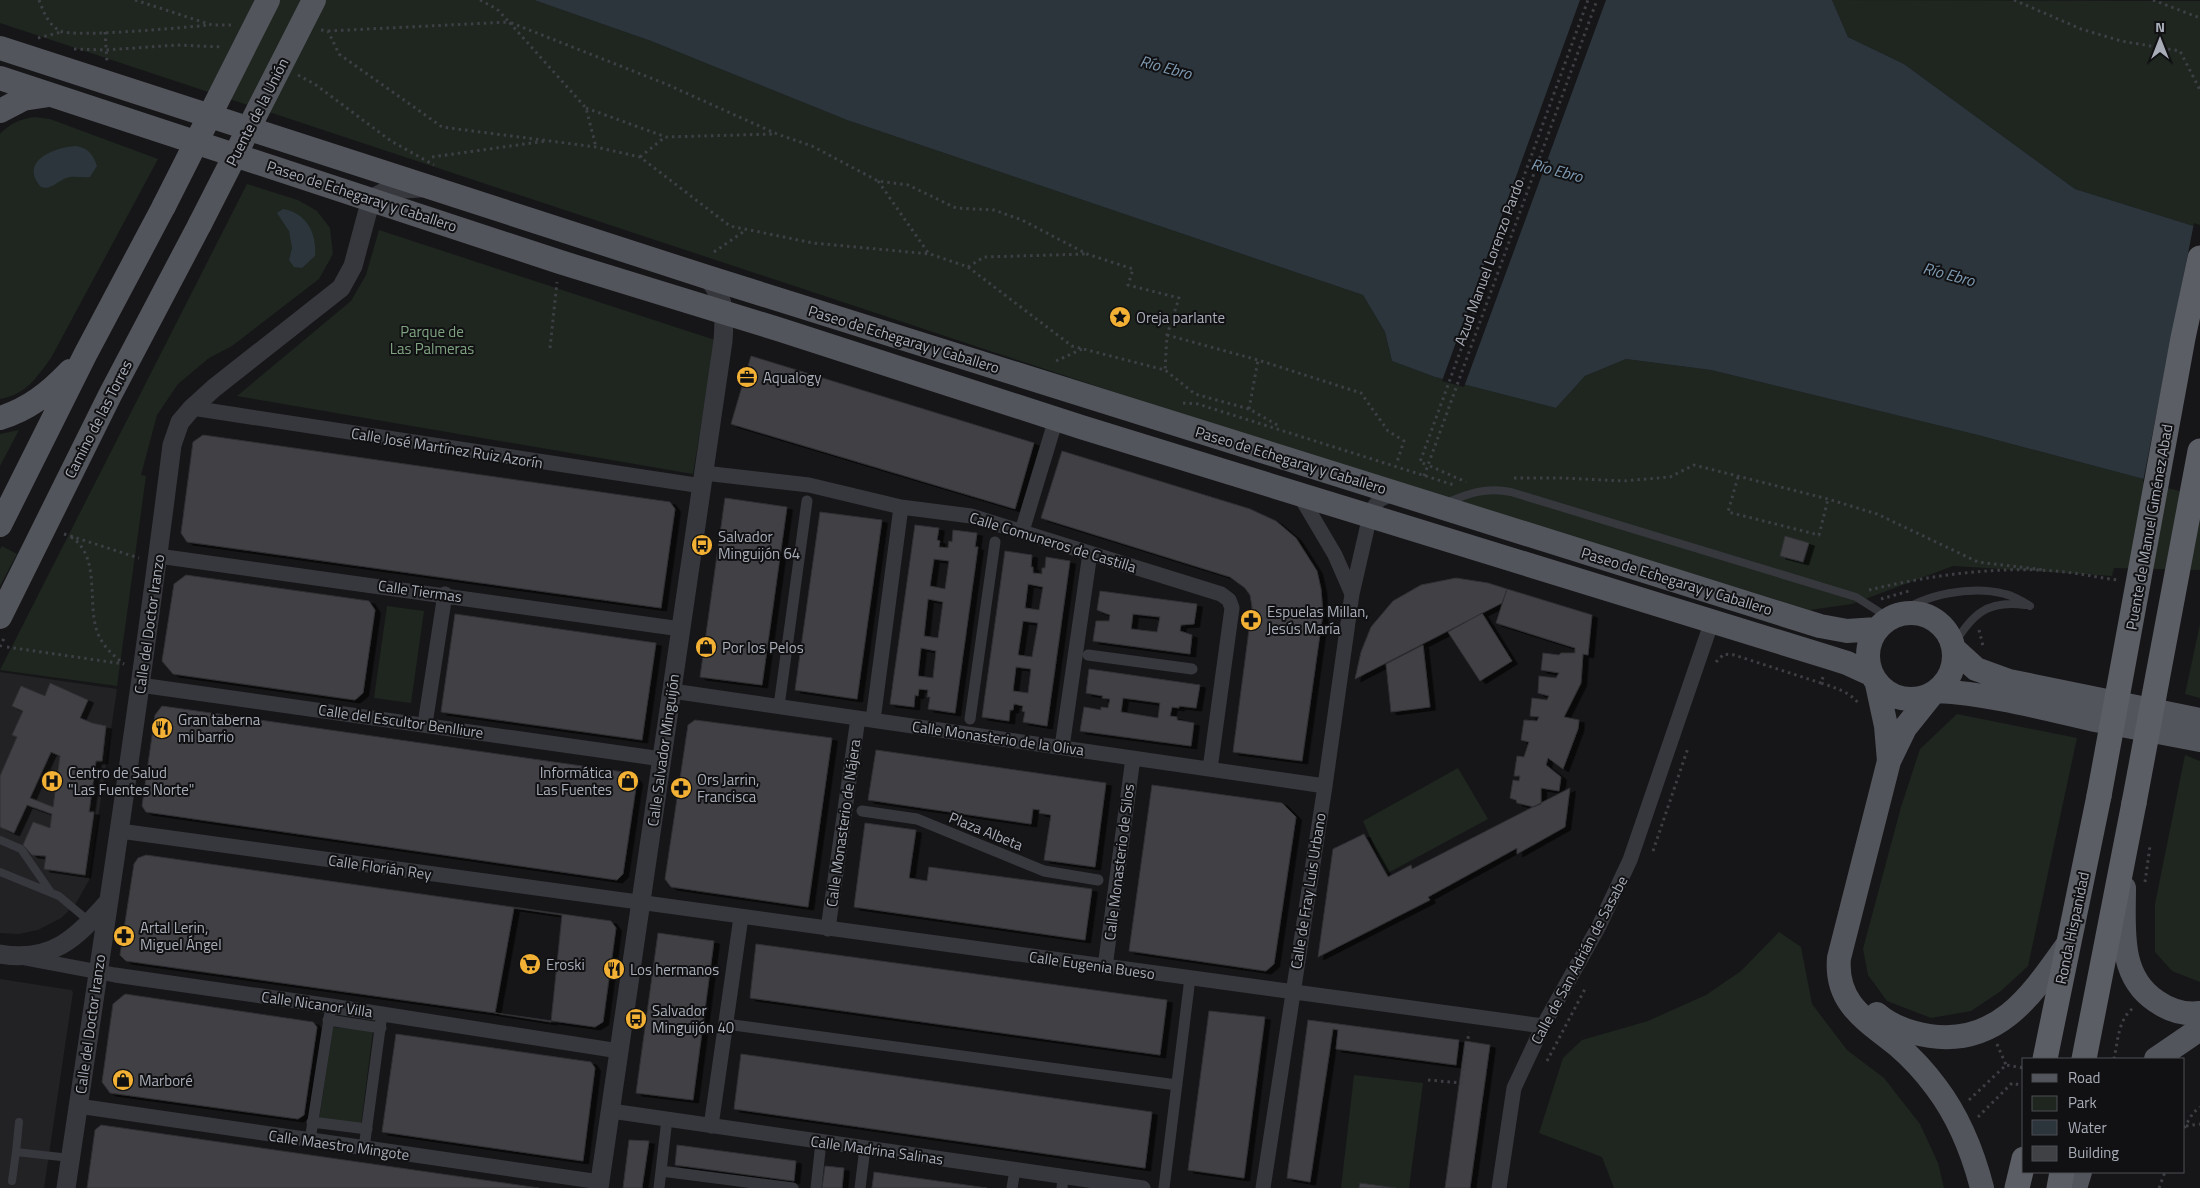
<svg xmlns="http://www.w3.org/2000/svg" width="2200" height="1188" font-family="'Titillium Web',sans-serif">
<style>
.built{fill:#222225}
.green{fill:#1e261f}
.water{fill:#2c353c}
.pier{fill:#161618}
.building{fill:#404145;stroke:#303034;fill-rule:evenodd;filter:url(#shadow)}
.lines{fill:none;stroke-linecap:round;stroke-linejoin:round}
.path{stroke:#3d3f44;stroke-width:3;stroke-dasharray:2.5 4;stroke-linecap:butt}
.service{stroke:#37383d;stroke-width:8}
.pedestrian{stroke:#37383d;stroke-width:11}
.minor{stroke:#37383d;stroke-width:15}
.tertiary{stroke:#37383d;stroke-width:19}
.primary{stroke:#53555c;stroke-width:24}
.trunk{stroke:#5b5e65;stroke-width:25}
.primary-bridge{stroke:#53555c;stroke-width:24}
.trunk-bridge{stroke:#5b5e65;stroke-width:25}
.labels{text-anchor:middle;dominant-baseline:central;stroke-width:4;stroke-linejoin:round;paint-order:stroke}
.street-label{font-size:15px;fill:#a8adb8;stroke:#111113}
.poi-label{font-size:15px;fill:#a8adb8;stroke:#111113;text-anchor:start}
.park-label{font-size:15px;fill:#7fa381;stroke:#111113}
.water-label{font-size:16px;font-style:italic;fill:#7f9bb3;stroke:#111113}
</style>
<defs>
<filter id="shadow"><feDropShadow dx="5.5" dy="3" stdDeviation="0" flood-color="#0009"/></filter>
</defs>
<rect width="100%" height="100%" fill="#161618"/>
<path class="built" d="M0 672 117 689 89 880 75 905 61 918 38 930 19 934 0 933Z
M0 979 71 990 73 992 44 1188H0Z"/>
<path class="green" d="M0 0H534L651 41 847 120 1363 295 1385 332 1392 361 1435 377 1556 408 1585 376 1626 359 1711 370 1978 435 2200 494V570L2114 568 2112 576 1953 566 1852 604 1810 610 1250 437 0 23Z
M1832 0 2200 1V228L2075 189 1904 64 1848 37Z
M35 117 50 119 158 159 51 358C37 377 26 395 0 399V134C10 123 21 119 35 117Z
M247 184 298 200 317 211 330 228 333 254 319 279 232 346 209 358 178 384 157 415 141 475 146 476 117 686 0 670Z
M379 230 715 340 693 474 237 396 351 301 366 275Z
M19 430 0 466V434Z
M2 546 17 554 0 586V549Z
M387 606 424 611 411 703 374 698Z
M2200 624V698L2185 694Z
M1957 714 2077 738 2028 966 2001 991 1971 1011 1931 1018 1887 1001 1868 975 1863 949 1901 807 1920 749Z
M2185 755 2200 761V982L2172 971 2155 952V904Z
M1458 768 1488 819 1386 874 1363 821Z
M1779 932 1801 947 1812 1004 1847 1050 1884 1078 1920 1124 1938 1163 1944 1188H1614L1602 1157 1539 1133 1563 1058 1582 1040 1648 1021 1706 995 1741 971Z
M333 1027 373 1031 361 1125 319 1119Z
M1354 1075 1423 1083 1409 1188H1341Z"/>
<path class="water" d="M534 0H1832L1848 37 1904 64 2075 189 2200 228V494L1978 435 1711 370 1626 359 1585 376 1556 408 1435 377 1392 361 1385 332 1363 295 847 120 651 41Z
M76 146C88 148 93 154 97 166L90 177C82 178 73 175 66 178 56 182 52 190 41 187 18 161 55 147 76 146Z
M283 209C307 213 317 234 315 256L302 268 294 267 289 260 292 248 289 231 277 213Z"/>
<path class="pier" d="M1580 0H1606L1464 387 1442 381Z
M2194 223 2200 225V496L2143 482Z"/>
<path class="building" d="M751 356 1034 443 1015 509 731 424Z
M203 435 670 502 675 509 661 608 187 542 181 533 193 442Z
M1062 451 1250 509 1276 521 1296 538 1317 571 1321 589 1323 613 1302 761 1233 752 1252 607 1250 595 1245 588 1230 577 1041 518Z
M725 498 787 507 762 685 700 677Z
M820 512 882 520 857 699 795 690Z
M915 525 939 528 937 540 940 541 939 547 948 548 949 541 952 542 953 530 977 533 975 547H978L955 713 928 709 930 697H927L928 690 919 689 918 696 915 695 914 707 890 704ZM934 559 949 561 945 589 930 586ZM928 599 943 602 938 638 924 636ZM921 648 936 651 933 678 918 676Z
M1785 536 1809 543 1803 562 1780 556Z
M1005 551 1032 555 1031 567H1033V573L1042 574V568H1045L1046 557 1070 561 1047 726 1023 722 1025 712 1022 711 1023 706 1014 704 1013 710H1010L1009 721 982 717ZM1028 584 1043 587 1039 610 1025 608ZM1023 621 1038 623 1032 657 1018 655ZM1016 667 1031 669 1028 693 1013 691Z
M186 575 369 601 375 610 363 693 355 700 173 674 162 661 174 584Z
M1456 578 1488 583 1507 589 1502 603 1355 679 1361 652 1371 627 1393 601 1421 585Z
M1507 589 1592 615 1588 655 1583 654 1581 683 1564 717 1579 720 1578 729 1563 769 1548 758 1546 765 1561 777 1559 791 1541 788V804L1534 807 1517 803 1516 800 1510 798 1513 780 1519 781 1520 776H1514L1517 756 1524 757 1529 742 1521 740 1524 720 1537 721 1539 717 1530 716 1532 698 1547 700 1549 696 1538 693 1539 676 1556 678 1559 673 1541 670 1543 653 1559 655 1561 653H1575V648L1496 623Z
M1100 591 1197 604 1194 624 1181 625 1180 631 1192 635 1190 654 1093 641 1096 621H1109L1110 615 1097 610ZM1133 614 1160 617 1157 632 1131 629Z
M1482 613 1512 661 1480 681 1448 632Z
M455 614 656 643 642 740 441 712Z
M1423 645 1430 707 1391 712 1386 664Z
M1089 669 1200 685 1196 708 1179 706V708L1172 707 1170 716 1177 717V720L1194 723 1191 746 1080 731 1084 707 1101 710V707L1108 708 1110 699 1102 698 1103 696 1086 693ZM1123 698 1160 703 1158 718 1121 712Z
M50 683 88 700 80 718 92 723 106 726 102 761H96L89 812H94L85 875 44 869 46 856 32 855 23 845 33 822 50 828 52 814 27 805 14 833 0 827V776L17 737 12 735 23 711 12 706 21 686 45 696ZM51 752 60 756 53 807 30 798Z
M162 706 631 773 637 781 623 874 617 880 146 812 142 806 155 715Z
M695 720 832 738 808 907 671 887 665 879 688 725Z
M876 750 1106 783 1095 867 1044 860 1051 815 1039 813 1040 810 1033 809 1031 824 868 800Z
M1152 785 1282 803 1296 817 1274 964 1266 971 1129 951Z
M1570 788 1565 827 1517 854V848L1428 897 1430 900 1318 957 1333 849 1364 834 1388 877 1411 865 1412 869Z
M865 823 916 830 909 878 927 881 929 867 1092 889 1085 940 854 907Z
M146 855 611 921 616 928 603 1022 595 1027 126 961 120 955 134 864 138 858Z
M514 908 562 915 551 1022 495 1013Z
M658 933 714 941 693 1100 636 1093Z
M756 944 1167 1000 1160 1055 750 998Z
M125 994 313 1022 317 1027 304 1115 298 1119 110 1093 102 1082 113 1004Z
M1209 1011 1265 1017 1244 1178 1188 1170Z
M1308 1020 1459 1040 1456 1065 1336 1049 1338 1030 1333 1029 1310 1182 1287 1178Z
M396 1034 591 1062 595 1068 583 1161 382 1132Z
M1465 1041 1490 1045 1470 1188H1445Z
M741 1054 1152 1112 1145 1168 734 1109Z
M101 1125 539 1188H87L95 1130Z
M629 1140 649 1141 642 1188H623Z
M677 1145 796 1161 794 1181 675 1165Z
M825 1166 844 1168 842 1188H822Z
M874 1172 987 1188H872Z
M1360 1183 1396 1188H1359Z"/>
<g class="lines">
<path class="path" d="M39 0C44 13 48 24 60 31 73 38 188 27 210 25
M135 0 212 25H233
M480 0 497 9 509 22 666 84 777 134 812 146 878 181 908 185 956 208 994 210 1022 220 1087 254 1133 269 1128 285 1179 298 1167 335 1165 370
M2014 0 2081 29 2121 41 2180 51 2200 90
M2153 0 2200 18
M321 30 328 31 339 54 442 127 596 147 640 157 730 226 813 243 930 254 968 267 1072 346 1165 370 1195 394 1249 409 1279 426
M328 31 509 22 586 108 596 147
M105 32 107 62
M38 38 61 32
M74 49 106 50 177 45 223 47
M298 75 316 85 391 141 434 165
M586 108 666 137 775 134
M432 157 546 141
M640 157 665 137
M878 181 929 254
M714 252 746 230
M968 267 984 257 1086 254
M1167 335 1258 360 1361 393 1388 431 1404 441 1397 462
M550 348 557 282
M1056 361 1082 349
M1183 403 1198 404 1454 485
M1249 409 1258 360
M1425 464 1420 462 1588 0
M1430 466 1466 482
M1424 476 1597 0
M1738 477 1728 512 1819 535 1828 499
M1514 478H1563L1623 481 1670 477 1694 465 1828 499 1877 514 1978 562 2045 570
M64 534 139 558
M71 537C101 556 87 603 97 631 102 646 113 655 124 664
M1869 590C1931 575 2001 565 2065 572 2083 574 2100 578 2118 580
M1881 599 1909 591
M1979 630 1983 646
M0 647 5 636
M7 647 124 664
M1716 662 1724 654 1734 655 1821 683
M1823 677 1821 683C1835 688 1849 691 1859 704
M1653 851 1688 748
M2145 882 2150 846
M1997 1044 2006 1065
M2114 1059C2118 1041 2118 1020 2133 1008
M1547 1061 1585 989
M1428 1080 1461 1083 1469 1032
M1969 1100 2006 1065 2024 1068
M1978 1117 2012 1083 2024 1086
M2186 1126 2200 1124
M2184 1128 2193 1113 2200 1107
M2159 1188 2165 1172"/>
<path class="service" d="M1446 503C1469 493 1486 487 1511 492L1856 597 1889 618
M1897 615C1924 594 1972 585 2005 594 2014 596 2022 601 2030 606
M1953 646C1972 614 1987 600 2025 605
M0 840 21 849 50 891
M0 872 59 896 90 922
M19 1122 16 1152 70 1158
M12 1181 16 1152"/>
<path class="pedestrian" d="M1088 655 1192 669
M779 706 807 501
M970 719 995 542
M862 811 917 819 1044 871 1098 880
M328 1020 381 1028
M726 1024 1177 1085
M312 1122 367 1129
M310 1140 331 1006
M364 1148 382 1014
M661 1171 793 1188
M659 1188 667 1119
M816 1188 821 1142
M860 1188 865 1148
M1012 1188 1015 1170
M1062 1188 1063 1177
M1164 1188 1190 978"/>
<path class="minor" d="M192 408 702 486
M704 473 809 485 901 507 971 516 1221 594 1229 600 1232 608 1210 769
M1299 494 1335 555 1352 594
M1022 531 1056 419
M158 556 681 629
M140 685 662 759
M672 691 1325 786
M873 720 901 507
M425 724 445 594
M1062 747 1090 553
M120 831 1543 1026
M828 929 858 718
M25 958 115 975 331 1006 619 1051
M1105 967 1133 758
M78 1106 600 1182
M611 1111 1143 1188
M711 1126 741 917
M1263 1188 1325 786 1352 594 1371 511 1379 500 1394 493
M1499 1188 1514 1088 1543 1026 1599 926 1630 860 1712 621"/>
<path class="tertiary" d="M0 954C52 963 76 938 108 902
M66 1188C103 940 141 693 172 445L180 422 192 408 214 388 341 288 353 266 371 199 388 190 420 188
M599 1188 723 341C725 313 726 300 707 277"/>
<path class="primary" d="M0 48 707 277 1820 626 1847 631 1877 629
M0 78 560 262 781 330 1081 427 1828 657 1847 663 1871 674
M0 111 23 99 49 95
M0 418C29 409 49 393 70 371
M0 525 85 355 164 206
M1868 656a43 43 0 1 1 86 0a43 43 0 1 1-86 0Z
M0 617 110 395 200 224
M1954 649 1976 669 2009 681 2200 720
M1877 684 1886 726 1889 761
M1937 691C1991 694 2042 708 2095 720 2130 727 2165 733 2200 740
M1933 693 1905 728 1889 761 1839 958C1835 1003 1866 1020 1897 1045 1911 1057 1925 1072 1936 1087 1958 1116 1973 1153 1982 1188
M2124 888C2124 928 2118 976 2156 1001 2169 1010 2184 1015 2200 1013
M1877 1014C1892 1027 1910 1033 1930 1036 1999 1046 2033 993 2068 944
M2156 1059 2200 1029
M2075 1188 2080 1172"/>
<path class="trunk" d="M2045 1059 2099 796
M2084 1059 2134 803
M2017 1188 2024 1159
M2059 1188 2062 1172"/>
<path class="primary-bridge" d="M164 206 268 0
M200 224 314 0"/>
<path class="trunk-bridge" d="M2099 796 2183 338 2200 258
M2134 803 2200 451"/>
</g>
<defs>
<g id="sight-disc" transform="scale(1.125)"><circle r="9.5" fill="#f2b134" stroke="#111113"/><path d="M0-6L1.8-2.2L6-1.7L2.9 1.2L3.7 5.4L0 3.3L-3.7 5.4L-2.9 1.2L-6-1.7L-1.8-2.2Z" fill="#111"/></g>
<g id="office-disc" transform="scale(1.125)"><circle r="9.5" fill="#f2b134" stroke="#111113"/><path d="M-6-3h4V-5.5h4V-3h4V5H-6ZM-1-4.5V-3h2v-1.5ZM-6 0V1H6V0Z" fill="#111"/></g>
<g id="bus-disc" transform="scale(1.125)"><circle r="9.5" fill="#f2b134" stroke="#111113"/><path d="M-5-6H5V4H4V6H2V4H-2V6H-4V4H-5ZM-3.5-4V0h7V-4ZM-3.5 1.2v1.5H-2V1.2ZM2 1.2v1.5H3.5V1.2Z" fill="#111"/></g>
<g id="pharmacy-disc" transform="scale(1.125)"><circle r="9.5" fill="#f2b134" stroke="#111113"/><path d="M-2-6h4v4h4v4h-4v4h-4v-4h-4v-4h4Z" fill="#111"/></g>
<g id="shop-disc" transform="scale(1.125)"><circle r="9.5" fill="#f2b134" stroke="#111113"/><path d="M-5-2.5h2.3a2.7 3.5 0 0 1 5.4 0H5L5.5 6h-11ZM-1.5-2.5h3a1.5 2.3 0 0 0-3 0Z" fill="#111"/></g>
<g id="restaurant-disc" transform="scale(1.125)"><circle r="9.5" fill="#f2b134" stroke="#111113"/><path d="M-5-6h1v4h1v-4h1v4h1v-4h1v5L-1.5 .5V6h-2V.5L-5-1ZM5-6V6H3V1.5H1.5Q1.5-4 5-6Z" fill="#111"/></g>
<g id="hospital-disc" transform="scale(1.125)"><circle r="9.5" fill="#f2b134" stroke="#111113"/><path d="M-5-5h3v3.5h4V-5h3V5h-3V1.5h-4V5h-3Z" fill="#111"/></g>
<g id="supermarket-disc" transform="scale(1.125)"><circle r="9.5" fill="#f2b134" stroke="#111113"/><path d="M-6-5.5h2.5l.6 2H6L4.5 2H-2.5L-4.4-4H-6ZM-1.5 3.2a1.3 1.3 0 1 0 .1 0ZM3 3.2a1.3 1.3 0 1 0 .1 0Z" fill="#111"/></g>
</defs>
<g fill-rule="evenodd">
<use href="#sight-disc" x="1120" y="317"/>
<use href="#office-disc" x="747" y="377"/>
<use href="#bus-disc" x="702" y="545"/>
<use href="#pharmacy-disc" x="1251" y="620"/>
<use href="#shop-disc" x="706" y="647"/>
<use href="#restaurant-disc" x="162" y="728"/>
<use href="#hospital-disc" x="52" y="781"/>
<use href="#shop-disc" x="628" y="781"/>
<use href="#pharmacy-disc" x="681" y="788"/>
<use href="#pharmacy-disc" x="124" y="936"/>
<use href="#supermarket-disc" x="530" y="964"/>
<use href="#restaurant-disc" x="614" y="969"/>
<use href="#bus-disc" x="636" y="1019"/>
<use href="#shop-disc" x="123" y="1080"/>
</g>
<g class="labels">
<g class="street-label">
<text transform="translate(257 112) rotate(-63)">Puente de la Unión</text>
<text transform="translate(362 196) rotate(18)">Paseo de Echegaray y Caballero</text>
<text transform="translate(1489 262) rotate(-70)">Azud Manuel Lorenzo Pardo</text>
<text transform="translate(904 339) rotate(17)">Paseo de Echegaray y Caballero</text>
<text transform="translate(98 419) rotate(-63)">Camino de las Torres</text>
<text transform="translate(447 448) rotate(9)">Calle José Martínez Ruiz Azorín</text>
<text transform="translate(1291 460) rotate(17)">Paseo de Echegaray y Caballero</text>
<text transform="translate(2149 527) rotate(-80)">Puente de Manuel Giménez Abad</text>
<text transform="translate(1053 542) rotate(17)">Calle Comuneros de Castilla</text>
<text transform="translate(1677 581) rotate(17)">Paseo de Echegaray y Caballero</text>
<text transform="translate(420 591) rotate(8)">Calle Tiermas</text>
<text transform="translate(149 624) rotate(-82)">Calle del Doctor Iranzo</text>
<text transform="translate(401 721) rotate(8)">Calle del Escultor Benlliure</text>
<text transform="translate(998 738) rotate(8)">Calle Monasterio de la Oliva</text>
<text transform="translate(663 750) rotate(-82)">Calle Salvador Minguijón</text>
<text transform="translate(843 823) rotate(-82)">Calle Monasterio de Nájera</text>
<text transform="translate(986 831) rotate(22)">Plaza Albeta</text>
<text transform="translate(1119 862) rotate(-83)">Calle Monasterio de Silos</text>
<text transform="translate(380 867) rotate(8)">Calle Florián Rey</text>
<text transform="translate(1308 891) rotate(-81)">Calle de Fray Luis Urbano</text>
<text transform="translate(2072 928) rotate(-78)">Ronda Hispanidad</text>
<text transform="translate(1579 960) rotate(-62)">Calle de San Adrián de Sasabe</text>
<text transform="translate(1092 965) rotate(8)">Calle Eugenia Bueso</text>
<text transform="translate(317 1004) rotate(8)">Calle Nicanor Villa</text>
<text transform="translate(90 1024) rotate(-82)">Calle del Doctor Iranzo</text>
<text transform="translate(339 1145) rotate(8)">Calle Maestro Mingote</text>
<text transform="translate(877 1150) rotate(8)">Calle Madrina Salinas</text>
</g>
<g class="poi-label">
<text x="1136" y="317">Oreja parlante</text>
<text x="763" y="377">Aqualogy</text>
<text x="718" y="536">Salvador<tspan x="718" dy="17">Minguijón 64</tspan></text>
<text x="1267" y="611">Espuelas Millan,<tspan x="1267" dy="17">Jesús María</tspan></text>
<text x="722" y="647">Por los Pelos</text>
<text x="178" y="719">Gran taberna<tspan x="178" dy="17">mi barrio</tspan></text>
<text x="68" y="772">Centro de Salud<tspan x="68" dy="17">"Las Fuentes Norte"</tspan></text>
<text x="612" y="772" text-anchor="end">Informática<tspan x="612" dy="17">Las Fuentes</tspan></text>
<text x="697" y="779">Ors Jarrin,<tspan x="697" dy="17">Francisca</tspan></text>
<text x="140" y="927">Artal Lerin,<tspan x="140" dy="17">Miguel Ángel</tspan></text>
<text x="546" y="964">Eroski</text>
<text x="630" y="969">Los hermanos</text>
<text x="652" y="1010">Salvador<tspan x="652" dy="17">Minguijón 40</tspan></text>
<text x="139" y="1080">Marboré</text>
</g>
<g class="park-label">
<text x="432" y="331">Parque de<tspan x="432" dy="17">Las Palmeras</tspan></text>
</g>
<g class="water-label">
<text transform="translate(1166 67) rotate(15)">Río Ebro</text>
<text transform="translate(1557 170) rotate(15)">Río Ebro</text>
<text transform="translate(1949 274) rotate(15)">Río Ebro</text>
</g>
</g>
<rect x="2022" y="1058" width="162" height="115" fill="#111113" stroke="#4d4f55"/>
<rect x="2032" y="1074" width="25" height="8" fill="#53555c" stroke="#4d4f55"/>
<text x="2068" y="1083" font-size="15" fill="#a8adb8">Road</text>
<rect x="2032" y="1096" width="25" height="15" fill="#1e261f" stroke="#4d4f55"/>
<text x="2068" y="1108" font-size="15" fill="#a8adb8">Park</text>
<rect x="2032" y="1120" width="25" height="15" fill="#2c353c" stroke="#4d4f55"/>
<text x="2068" y="1133" font-size="15" fill="#a8adb8">Water</text>
<rect x="2032" y="1146" width="25" height="15" fill="#404145" stroke="#4d4f55"/>
<text x="2068" y="1158" font-size="15" fill="#a8adb8">Building</text>
<g transform="translate(2160 40)" stroke="#111113" stroke-width="4" paint-order="stroke">
<path d="M0-4L9 19L0 12L-9 19Z" fill="#a8adb8"/>
<text y="-8" font-size="14" font-weight="bold" text-anchor="middle" fill="#a8adb8">N</text>
</g>
</svg>
